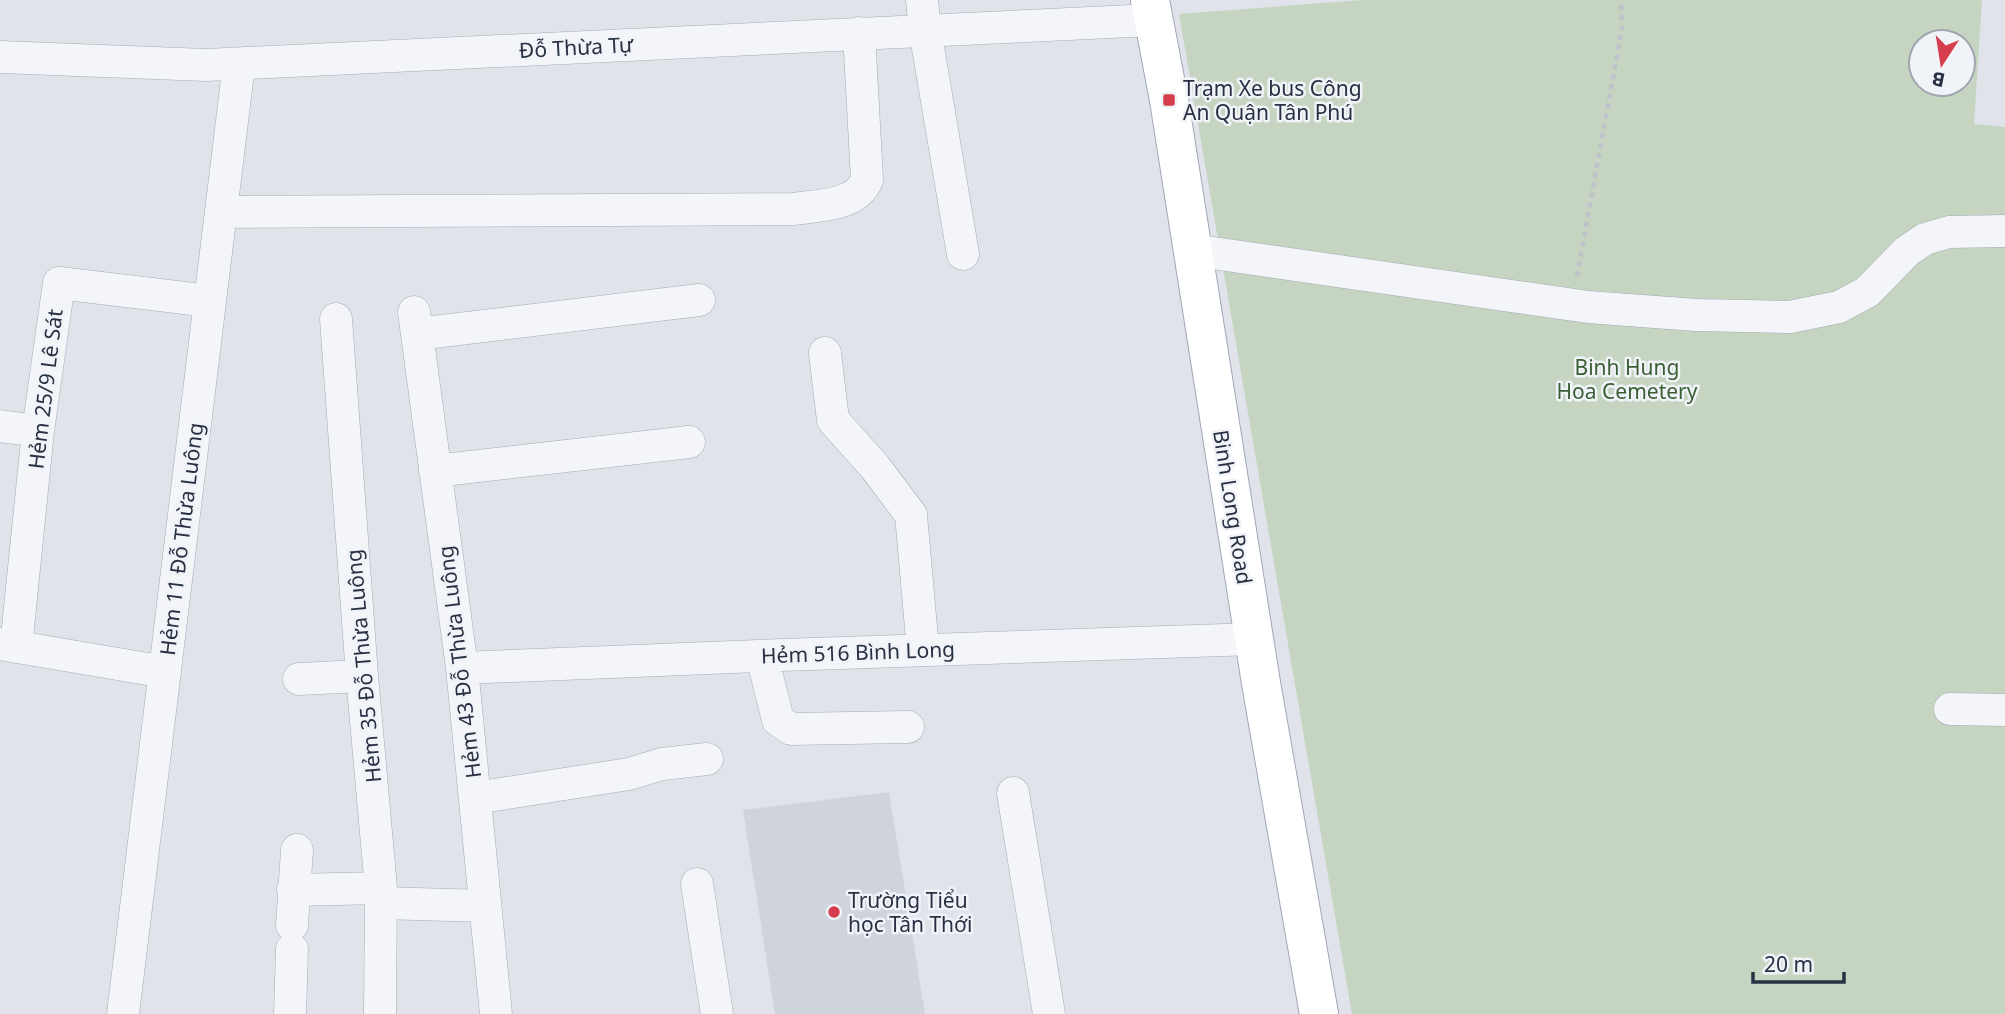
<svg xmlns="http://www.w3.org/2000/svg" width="2005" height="1014" font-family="'Noto Sans',sans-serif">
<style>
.built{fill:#ced3dc}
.green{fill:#c5d5c1;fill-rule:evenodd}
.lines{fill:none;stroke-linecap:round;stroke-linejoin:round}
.minor-casing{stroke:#a5aab5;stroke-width:33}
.major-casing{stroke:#9fa7b7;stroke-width:40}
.path{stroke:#bec2c9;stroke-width:4.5;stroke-dasharray:5 5;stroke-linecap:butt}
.minor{stroke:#f3f5f8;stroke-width:32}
.major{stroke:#fff;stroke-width:38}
.poi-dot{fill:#d63e4d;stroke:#f0f3f7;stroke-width:2.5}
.labels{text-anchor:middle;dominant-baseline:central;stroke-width:5;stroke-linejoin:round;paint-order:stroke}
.street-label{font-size:21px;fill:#283043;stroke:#f0f3f7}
.poi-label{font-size:21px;fill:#283043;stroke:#f0f3f7;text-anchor:start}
.park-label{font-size:21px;fill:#3a5f34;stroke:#f0f3f7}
</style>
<rect width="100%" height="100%" fill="#e0e4ea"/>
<path class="built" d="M889 792 925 1014H775L743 810Z"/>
<path class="green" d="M1362 0H1982L1974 124 2005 127V1014H1352L1179 14ZM1921 42H1963V84H1921Z"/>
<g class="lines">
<g class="minor-casing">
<path id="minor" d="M922 0 925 30 963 254
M0 57 206 65 1153 20
M221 212 794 209C820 205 856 206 867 180L859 33
M1192 250 1588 307 1696 315 1790 317 1839 307 1867 292 1907 251 1925 239 1949 232 2005 231
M414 312 462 668 496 1014
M336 319 362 676 381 888 380 1014
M417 334 699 300
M825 353 833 420 875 467 911 515 923 650
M0 426 38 431
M435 471 689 442
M0 644 165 672
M16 647 38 431 59 283 210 301
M762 656 778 720 791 729 908 727
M462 668 782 655 1254 639
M299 679 362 676
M1950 709 2005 710
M1013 793 1049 1014
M475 798 629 774 662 764 707 759
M697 884 717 1014
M293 890 381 888
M381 903 485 906
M292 925 297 850
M123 1014 239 64
M290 1014 292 949"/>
</g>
<g class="major-casing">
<path id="major" d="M1150 0 1169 100 1261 683 1319 1014"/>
</g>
<path class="path" d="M1577 276 1622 28 1621 0"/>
<use href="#minor" class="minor"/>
<use href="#major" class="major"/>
</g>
<g class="poi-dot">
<rect x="1162" y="93" width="14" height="14" rx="3.5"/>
<circle cx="834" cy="912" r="7"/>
</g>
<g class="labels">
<g class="street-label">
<text transform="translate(576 47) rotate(-3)">Đỗ Thừa Tự</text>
<text transform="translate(45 389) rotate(-83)">Hẻm 25/9 Lê Sát</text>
<text transform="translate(1233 507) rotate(81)">Binh Long Road</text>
<text transform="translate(181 539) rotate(-83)">Hẻm 11 Đỗ Thừa Luông</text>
<text transform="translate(858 652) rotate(-2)">Hẻm 516 Bình Long</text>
<text transform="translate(459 662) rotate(-97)">Hẻm 43 Đỗ Thừa Luông</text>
<text transform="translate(363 666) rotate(-95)">Hẻm 35 Đỗ Thừa Luông</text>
</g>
<g class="poi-label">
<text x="1183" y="88">Trạm Xe bus Công<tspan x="1183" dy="24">An Quận Tân Phú</tspan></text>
<text x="848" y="900">Trường Tiểu<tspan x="848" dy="24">học Tân Thới</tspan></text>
</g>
<g class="park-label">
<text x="1627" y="367">Binh Hung<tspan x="1627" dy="24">Hoa Cemetery</tspan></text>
</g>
</g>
<g transform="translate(1942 63) rotate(192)"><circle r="33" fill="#f0f3f7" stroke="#a0a5af" stroke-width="2"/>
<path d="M0-5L12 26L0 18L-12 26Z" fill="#d63e4d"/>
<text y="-10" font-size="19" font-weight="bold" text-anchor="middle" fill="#283043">B</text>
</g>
<path d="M1753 972v10h91v-10" fill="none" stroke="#283043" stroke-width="3.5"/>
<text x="1764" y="972" font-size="21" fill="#283043" stroke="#f0f3f7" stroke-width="5" paint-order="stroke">20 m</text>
</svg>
